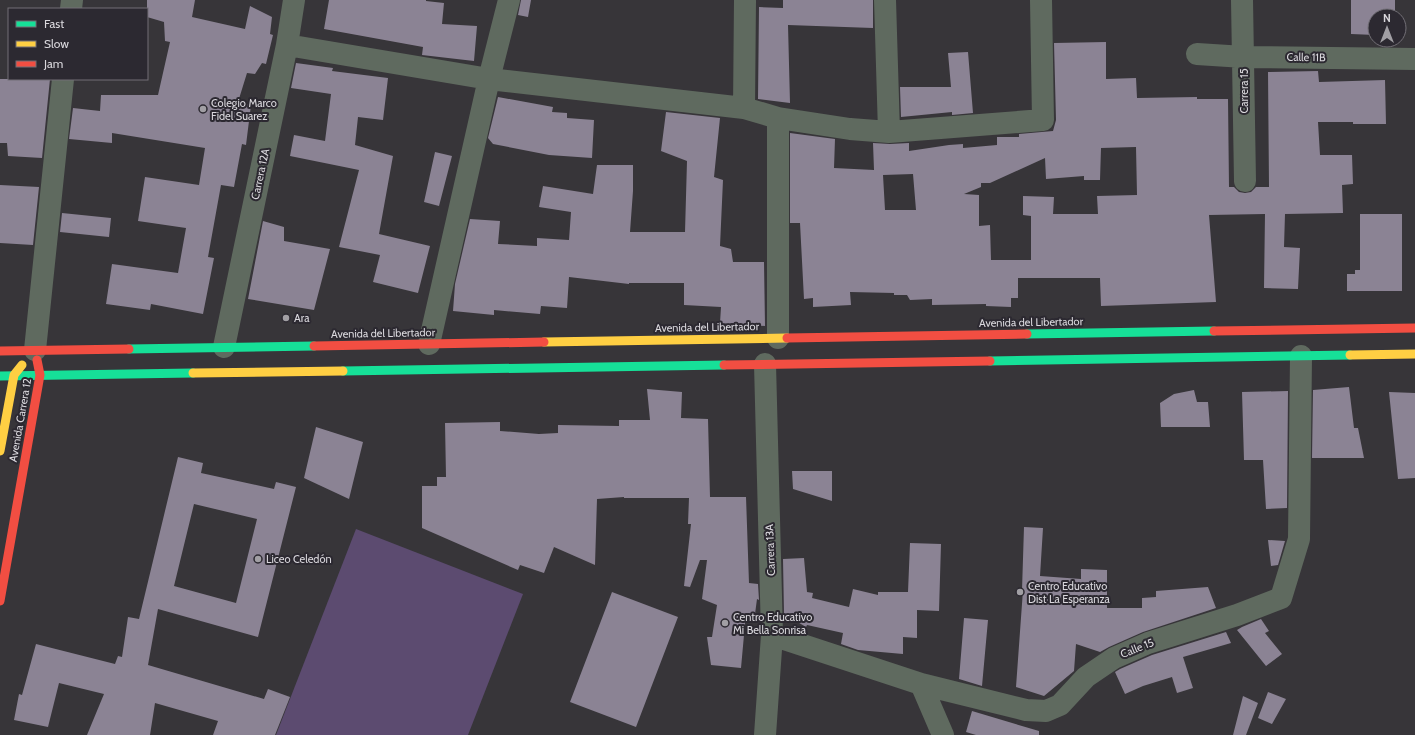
<svg xmlns="http://www.w3.org/2000/svg" width="1415" height="735" font-family="Cabin,sans-serif">
<style>
.garden{fill:#5c4b70}
.building{fill:#8b8394;fill-rule:evenodd}
.lines{fill:none;stroke-linecap:round;stroke-linejoin:round}
.street{stroke:#5f6a5f;stroke-width:22}
.fast{stroke:#16e098;stroke-width:9}
.slow{stroke:#ffcf43;stroke-width:9}
.jam{stroke:#f24e42;stroke-width:9}
.poi-dot{fill:#a19fa4;stroke:#2c2931;stroke-width:1.5}
.labels{text-anchor:middle;dominant-baseline:central;stroke-width:4;stroke-linejoin:round;paint-order:stroke}
.street-label{font-size:11px;fill:#dad8dd;stroke:#2c2931}
.poi-label{font-size:11px;fill:#dad8dd;stroke:#2c2931;text-anchor:start}
</style>
<rect width="100%" height="100%" fill="#373539"/>
<path class="garden" d="M356 529 523 594 468 735H276Z"/>
<path class="building" d="M147 0H195L192 17 245 29 250 6 272 17 270 34 273 35 266 64 262 63 255 74 247 73 238 102 251 105 246 145 242 144 234 187 221 185 208 257 214 258 203 314 151 304 150 310 106 304 112 264 178 273 186 228 138 221 145 177 199 185 205 148 112 133V143L69 139 73 108 100 111 101 95H158L170 42 165 41 164 22 147 17Z
M329 0H426V1L444 3 442 24 477 26 474 61 422 55 423 47 324 29Z
M521 0H531L528 17 518 15Z
M783 0H873V28L788 25 790 103 758 99 759 7 783 8Z
M1351 0H1395V16H1375V35L1351 34Z
M1106 42V79L1136 78 1137 98 1197 97V99H1228L1229 187H1234L1239 192 1245 193 1251 192 1256 187H1269L1268 72 1318 71 1319 82 1385 80 1386 124H1353V122H1318L1320 155H1352L1353 184 1342 185 1343 213 1285 214 1284 247 1300 248 1298 289 1264 288 1265 214 1209 215 1216 302 1101 306 1100 278H1018V298H1011V307L986 306V304L932 305V299L910 300 907 295H894V293L850 292 851 305 813 307V298L804 299 800 223H790V133L835 139 834 168 874 170 873 143 890 144 909 143V151L949 145 963 144V148L997 145V137H1019V134L1053 131 1056 120 1054 43ZM1136 147 1137 195 1097 196 1098 214H1053L1054 197 1023 196V215L1031 216V260H991L990 225 979 226V195L964 194 981 187V183H990L1045 158 1046 179 1084 176V180H1100L1101 148ZM913 174 916 210H885L883 175Z
M968 52 973 113 952 115V112L901 117 900 87H951L948 53Z
M296 63 333 68 332 71 388 78 383 120 358 117 355 145 393 156 379 234 430 246 418 293 373 282 380 255 339 247 359 170 290 156 294 135 325 141 331 94 291 88Z
M0 79H50L42 158 8 156 7 143H0Z
M498 97 553 107 552 112 567 113V118L594 120 592 158 549 155 493 144 488 138Z
M666 112 720 118 714 177 723 180 720 246 731 249 733 262H764L765 326 720 323 721 307 684 305V283H629V284L569 277 567 308 541 306 540 314 494 310V315L453 311 455 284 470 219 500 221 498 244 537 246V238L569 240 571 212 539 207 543 186 593 194 597 165H633V191L630 232H685L687 161 661 151Z
M435 152 452 156 439 206 424 202Z
M0 185 39 187 33 245 0 243Z
M62 213 111 218 109 237 60 232Z
M1360 214H1402V291H1347V274H1355V270H1360Z
M263 221 284 227V241L330 249 314 310 248 299Z
M1349 387 1354 428H1358L1364 458H1312L1313 390Z
M647 389 682 392 681 418 708 419 710 497H746L749 583 758 584 759 600 757 599 755 614 746 613 741 668 711 665 707 637H712L717 605 702 599 707 560H700L690 587 684 586 691 524H688L689 498H624V497L597 499 595 565 554 547 544 573 520 565 518 570 422 528V486H437V477H446L445 423 500 422V431L539 434 558 433V425L619 426V420H650Z
M1194 390 1197 402H1208L1210 427H1161L1160 403 1174 394Z
M1288 391 1287 508 1266 509 1263 460H1244L1242 392Z
M1389 392 1415 393V478L1398 479Z
M316 427 363 442 349 499 304 478Z
M178 457 203 463 201 473 274 489 276 482 296 487 258 637 158 609 148 665 264 699 268 689 290 697 275 735H213L218 721 155 703 150 735H87L104 694 59 683 48 727 14 720 19 694 22 695 36 644 115 664 118 656 122 657 128 617 139 619ZM194 504 257 519 236 603 174 586Z
M792 471H832V501L793 489Z
M1024 527 1043 528 1040 576 1081 579V569L1107 570V608H1142V598L1156 597V591L1208 587 1216 608 1143 632 1109 647 1100 652 1076 644 1074 671 1044 696 1016 687 1023 590H1022Z
M1268 540 1285 541 1278 565 1271 566Z
M910 543 941 544 939 611 917 610V638L903 637V654L858 650 841 644 843 633 807 625 806 627 784 614 783 559 804 558 807 592 813 593 812 598 849 607 853 589 878 595V592H908Z
M612 592 678 617 636 727 570 702Z
M964 618 988 620 982 686 959 679Z
M1261 619 1269 631 1265 633 1282 654 1266 666 1237 630 1242 627Z
M1226 632 1231 643 1183 657 1193 688 1177 693 1172 677 1143 686 1125 694 1115 672 1120 669 1152 655Z
M1268 692 1286 699 1272 724 1258 718Z
M1243 696 1258 703 1246 735H1233Z
M972 711 1039 731V735H976L966 732Z"/>
<g class="lines">
<path class="street" d="M885 0 889 132
M1242 0 1245 181
M71 9 72 0
M287 45 489 79 744 108 778 118 850 129 889 132 1043 120 1041 0
M1197 54 1244 57 1415 59
M744 108 745 0
M778 338V118
M429 344 489 79 509 0
M224 347 287 45 294 0
M35 350 63 79
M765 364 772 635 765 735
M772 635 921 684 1026 710 1046 711 1060 705 1086 677 1114 658 1148 643 1237 615 1281 598 1299 539 1301 356
M921 684 943 735"/>
<path class="fast" d="M1027 334 1214 331
M129 349 314 346
M990 361 1350 355
M343 371 724 365
M0 376 193 373"/>
<path class="slow" d="M544 342 787 338
M1350 355 1415 354
M193 373 343 371
M0 451 14 375 22 365"/>
<path class="jam" d="M1214 331 1415 328
M787 338 1027 334
M314 346 544 342
M0 351 129 349
M724 365 990 361
M0 601 40 375 37 360"/>
</g>
<g class="poi-dot">
<circle cx="203" cy="109" r="4"/>
<circle cx="286" cy="318" r="4"/>
<circle cx="258" cy="559" r="4"/>
<circle cx="1020" cy="592" r="4"/>
<circle cx="725" cy="623" r="4"/>
</g>
<g class="labels">
<g class="street-label">
<text transform="translate(1306 57) rotate(1)">Calle 11B</text>
<text transform="translate(1244 91) rotate(-90)">Carrera 15</text>
<text transform="translate(260 174) rotate(-78)">Carrera 12A</text>
<text transform="translate(1031 322) rotate(-1)">Avenida del Libertador</text>
<text transform="translate(707 327) rotate(-1)">Avenida del Libertador</text>
<text transform="translate(383 333) rotate(-1)">Avenida del Libertador</text>
<text transform="translate(20 420) rotate(-80)">Avenida Carrera 12</text>
<text transform="translate(770 550) rotate(-92)">Carrera 13A</text>
<text transform="translate(1137 648) rotate(-22)">Calle 15</text>
</g>
<g class="poi-label">
<text x="211" y="103">Colegio Marco<tspan x="211" dy="13">Fidel Suarez</tspan></text>
<text x="294" y="318">Ara</text>
<text x="266" y="559">Liceo Celedón</text>
<text x="1028" y="586">Centro Educativo<tspan x="1028" dy="13">Dist La Esperanza</tspan></text>
<text x="733" y="617">Centro Educativo<tspan x="733" dy="13">Mi Bella Sonrisa</tspan></text>
</g>
</g>
<rect x="8" y="8" width="140" height="72" fill="#2c2931" stroke="#726f76"/>
<rect x="16" y="21" width="20" height="6" fill="#16e098" stroke="#726f76"/>
<text x="44" y="28" font-size="12" fill="#dad8dd">Fast</text>
<rect x="16" y="41" width="20" height="6" fill="#ffcf43" stroke="#726f76"/>
<text x="44" y="48" font-size="12" fill="#dad8dd">Slow</text>
<rect x="16" y="61" width="20" height="6" fill="#f24e42" stroke="#726f76"/>
<text x="44" y="68" font-size="12" fill="#dad8dd">Jam</text>
<g transform="translate(1387 28)"><circle r="19" fill="#2c2931" stroke="#726f76"/>
<path d="M0-3L7 15L0 10L-7 15Z" fill="#a19fa4"/>
<text y="-6" font-size="11" font-weight="bold" text-anchor="middle" fill="#dad8dd">N</text>
</g>
</svg>
